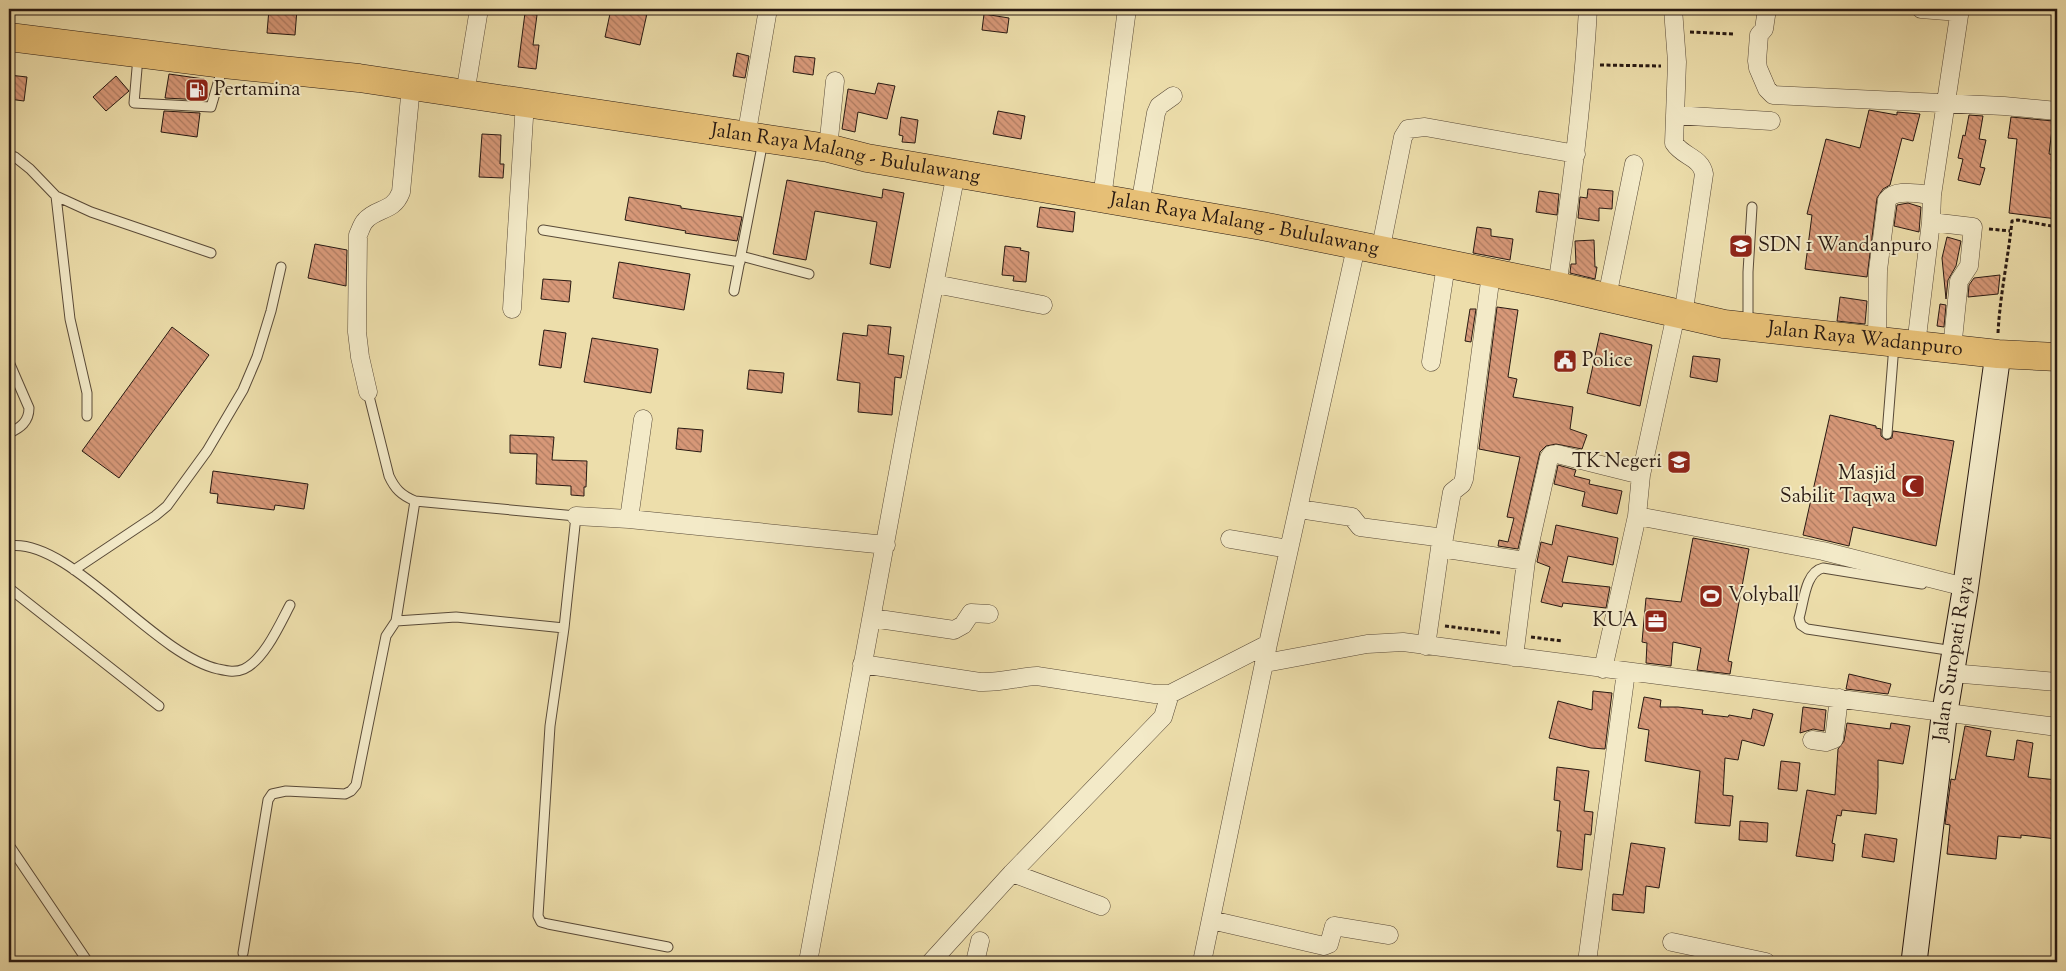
<svg xmlns="http://www.w3.org/2000/svg" width="2066" height="971" font-family="'Sorts Mill Goudy',serif">
<style>
.building{fill:url(#building-back-hatch);stroke:#281912}
.lines{fill:none;stroke-linecap:round;stroke-linejoin:round}
.lane-casing{stroke:#594a38;stroke-width:11}
.street-casing{stroke:#594a38;stroke-width:19}
.secondary-casing{stroke:#281912;stroke-width:27}
.primary-casing{stroke:#281912;stroke-width:29}
.path{stroke:#281912;stroke-width:3;stroke-dasharray:4 2.5;stroke-linecap:butt}
.lane{stroke:#f3eac8;stroke-width:9}
.street{stroke:#f3eac8;stroke-width:18}
.secondary{stroke:#f3eac8;stroke-width:25}
.primary{stroke:#e6bf76;stroke-width:28}
.labels{text-anchor:middle;dominant-baseline:central;stroke-width:4;stroke-linejoin:round;paint-order:stroke}
.poi-label{font-size:20px;fill:#281912;stroke:#f3eac8;text-anchor:start}
.street-label{font-size:20px;fill:#281912;stroke:#f3eac8}
</style>
<defs>
<pattern id="building-back-hatch" width="6" height="6" patternUnits="userSpaceOnUse" patternTransform="scale(1.25)"><rect width="6" height="6" fill="#d79878"/><path d="M-1 5l2 2M0 0l6 6M5-1l2 2" fill="none" stroke="#ae7b61"/></pattern>
</defs>
<rect width="100%" height="100%" fill="#eddeab"/>
<filter id="stains"><feTurbulence type="fractalNoise" baseFrequency=".004" numOctaves="4"/><feColorMatrix values="0 0 0 0 .2 0 0 0 0 .09 0 0 0 0 .02 0 0 0 .5 -.17"/></filter>
<radialGradient id="worn" r=".72"><stop offset=".6" stop-color="#630" stop-opacity="0"/><stop offset="1" stop-color="#630" stop-opacity=".3"/></radialGradient>
<path class="building" d="M269 9H297L295 35 267 33Z
M611 9H648L640 45 605 37Z
M525 13 537 15 533 45H539L536 69 518 67Z
M984 14 1009 18 1007 33 982 30Z
M737 53 749 56 745 78 733 76Z
M795 56 815 58 813 75 793 72Z
M169 74 204 79 202 100 165 98Z
M9 75 27 77 24 101 9 99Z
M116 76 129 91 106 111 93 97Z
M878 83 895 86 887 119 858 112 855 132 842 129 848 89 875 94Z
M1869 110 1897 115V112L1920 114 1913 141 1902 138 1890 185 1883 189 1877 198 1867 277 1805 269 1812 215 1807 214 1826 139 1860 148Z
M164 111 200 113 197 137 161 132Z
M998 111 1025 116 1021 139 993 134Z
M1969 115 1983 116 1979 139 1986 140 1980 167 1985 168 1980 185 1958 180 1963 159 1958 158 1963 135 1965 136Z
M901 117 918 120 915 143 902 142 903 136 899 135Z
M2011 117 2053 121 2049 154 2057 155V219L2009 213 2017 139 2008 138Z
M482 134 501 135 500 164H504L503 178 479 177Z
M787 180 882 198 883 189 904 193 890 268 870 264 877 222 815 211 806 260 773 254Z
M1588 189 1613 191 1612 209 1599 208V221L1578 218 1580 197 1587 198Z
M1539 191 1559 194 1557 215 1536 212Z
M629 197 681 206V208L742 217 737 241 685 233 686 231 625 220Z
M1908 203 1921 207 1919 232 1894 226 1897 205Z
M1040 207 1075 212 1073 232 1037 227Z
M1477 227 1491 229V236L1513 239 1510 260 1473 253Z
M1947 237 1961 241 1956 266 1948 280 1946 299 1942 258Z
M1594 240 1595 267H1597L1595 279 1570 273 1571 264H1576L1575 241Z
M315 244 347 250 346 286 308 278Z
M1005 246 1021 248 1020 250 1029 252 1026 282 1013 281 1014 276 1002 275Z
M619 262 690 274 684 310 613 298Z
M2000 275 1998 294 1968 297 1969 285 1974 278Z
M543 279 571 281 569 302 541 299Z
M1840 297 1867 301 1865 324 1837 321Z
M1940 304 1946 305 1944 327 1937 326Z
M1497 307 1518 310 1508 377 1517 379 1513 397 1573 407 1570 429 1587 435 1582 449 1556 444 1546 446 1540 452 1518 549 1498 546 1499 540 1508 542 1514 518 1507 517 1520 457 1479 449Z
M1470 309H1476L1471 342 1465 341Z
M868 325 891 327 888 354 904 356 901 378 895 377 892 415 858 412 860 383 837 380 843 333 867 336Z
M172 327 209 355 119 478 82 451Z
M544 330 566 333 561 368 539 365Z
M1600 333 1652 345 1640 406 1587 393Z
M592 338 658 349 651 393 584 382Z
M1693 356 1720 359 1717 382 1690 377Z
M749 370 784 373 782 393 747 389Z
M1830 415 1876 426V428L1881 429V436L1886 440 1892 438 1893 431 1954 441 1936 546 1853 527 1849 546 1803 535Z
M678 428 703 430 701 452 676 449Z
M510 435 554 437 552 460 587 461 586 487H584V496L571 495V486L536 484 537 454 510 453Z
M1558 465 1576 470 1574 476 1590 480 1589 484 1622 491 1617 514 1582 506 1585 492 1554 484Z
M213 471 308 484 304 509 275 505 274 510 217 503 218 494 210 493Z
M1556 525 1618 538 1613 565 1568 556 1562 582 1610 587 1606 608 1563 603 1562 607 1541 602 1550 567 1537 562 1541 542 1552 545Z
M1693 538 1749 549 1728 661 1732 662 1730 674 1697 670 1701 648 1673 642 1671 666 1646 663 1647 643 1642 642 1646 598 1681 602Z
M1849 674 1891 684 1888 694 1846 689Z
M1593 691 1612 693 1605 749 1591 748 1549 738 1558 701 1592 710Z
M1644 697 1661 700 1660 707H1678L1703 710 1702 714 1728 717 1729 715 1751 719 1753 709 1773 714 1764 746 1742 740 1738 760 1725 758 1723 795 1733 796 1730 826 1695 823 1700 771 1645 761 1649 730 1638 728Z
M1803 707 1826 710 1824 731 1813 729 1800 733Z
M1847 723 1890 729 1891 723 1910 726 1903 764 1878 760V787L1876 814 1842 810 1841 816 1837 815 1832 843 1835 844 1833 861 1796 856 1807 790 1835 795 1838 749 1844 741Z
M1965 726 1991 731 1986 756 2014 760 2017 740 2033 743 2028 777 2057 780V839L2021 835V838L1998 836 1996 859 1947 854 1950 825 1945 824 1951 779 1955 780Z
M1781 761 1800 763 1797 791 1778 789Z
M1557 767 1589 771 1584 811 1593 812 1591 835 1585 834 1582 870 1557 867 1561 831H1557L1560 801 1554 800Z
M1740 821 1768 823 1767 842 1739 840Z
M1865 834 1897 839 1894 862 1862 857Z
M1631 843 1665 848 1659 888 1646 886 1644 913 1612 910 1613 894 1623 895Z"/>
<g class="lines">
<g class="lane-casing">
<path id="lane" d="M138 57 134 103 211 107 223 66
M9 155 15 157 30 169 56 196 91 212 211 253
M56 196 70 319 87 393V416
M543 230 740 262
M741 256 809 274
M734 291 763 141
M1748 324V272L1752 207
M9 362 29 408C29 422 20 428 9 433
M368 392 389 476C395 489 401 495 415 501L576 516 564 628 456 617 396 621
M1887 434 1894 345
M9 546C69 537 153 654 218 669 227 671 235 673 244 669 264 660 280 624 290 605
M74 570 155 516 167 506 207 451 243 390 257 357 271 311 281 267
M1922 584 1823 568C1805 572 1804 602 1799 618L1801 625 1807 629 1954 651
M9 588 159 706
M564 628 550 726 538 916 541 922 548 924 668 947
M9 845 88 962
M243 953 268 800 272 794 286 791 345 794 351 791 356 785 386 636 396 621 415 501"/>
</g>
<g class="street-casing">
<path id="street" d="M1673 9 1677 62 1674 143C1683 157 1701 157 1704 174L1683 316
M1767 9 1764 29 1759 35 1757 61 1758 68 1767 89 1773 95 2004 106 2057 111
M1921 9 1959 12
M465 94 479 9
M1675 115 1771 121
M746 137 768 9
M828 148 835 81
M1102 198 1127 9
M1140 205 1156 113 1159 106 1173 96
M1931 222 1973 227 1969 266 1959 281 1952 349
M1380 252 1403 137 1408 129 1425 127 1576 154
M935 284 1043 305
M1557 286C1571 194 1583 102 1588 9
M1607 297 1634 164
M512 309 525 102
M1877 341 1878 270 1887 200C1895 188 1919 194 1932 195
M1916 345 1931 222 1932 195 1960 9
M1431 362 1446 265
M368 392 360 357 357 332 358 235C360 231 362 224 365 221 377 207 393 213 401 192L411 86
M1299 509 1352 517 1360 527 1444 538
M576 516 629 519 886 545
M1637 516 1823 551 1965 587
M629 519 643 419
M1230 539 1289 549
M1440 548 1526 561
M872 618 954 630 963 625 971 613 989 614
M1426 646 1440 548 1444 538 1452 492 1462 484 1464 479 1491 274
M1514 657 1526 561 1549 458 1551 455 1557 454 1641 475
M1265 663 1367 644 1403 642 2057 727
M862 664 980 682C1000 683 1018 677 1037 676L1155 694H1170L1268 644
M1603 669 1637 516 1641 475 1676 314
M1951 673 2057 682
M1812 740 1826 742 1834 739 1839 698
M1012 873 1101 906
M1211 920 1324 946 1329 944 1334 926 1389 935
M1672 942 1766 962
M808 962 909 413 956 173
M931 962 1012 873 1163 717 1170 694
M975 962 980 941
M1202 962 1268 644 1356 247
M1587 962 1626 672"/>
</g>
<g class="secondary-casing">
<g id="secondary">
<path id="s1" d="M1914 962 1944 717 1965 591 1998 354"/>
</g>
</g>
<g class="primary-casing">
<g id="primary">
<path id="s2" d="M9 37 224 64 359 78 828 148 867 158 1262 226 1557 286 1724 324 1998 354 2057 357"/>
</g>
</g>
<path class="path" d="M1690 32 1733 34
M1600 65 1661 66
M1989 229 2010 231
M1998 333C2000 295 2008 259 2012 221L2018 220 2057 227
M1445 626 1500 633
M1531 637 1562 641"/>
<use href="#lane" class="lane"/>
<use href="#street" class="street"/>
<use href="#secondary" class="secondary"/>
<use href="#primary" class="primary"/>
</g>
<defs>
<g id="fuel-square" transform="scale(1.25)"><rect x="-9" y="-9" width="18" height="18" rx="4" fill="#8f2418" stroke="#f3eac8"/><path d="M-5.5-6h7V0h2V4h1.3V-2.5L3-4.5l.8-.8L6-3V5H2.5V1h-1V6h-7ZM-4.2-4.7v3.2H.2V-4.7Z" fill="#fff"/></g>
<g id="school-square" transform="scale(1.25)"><rect x="-9" y="-9" width="18" height="18" rx="4" fill="#8f2418" stroke="#f3eac8"/><path d="M0-5L7-2L0 1L-7-2ZM-4 1L0 2.5L4 1V4Q0 6-4 4Z" fill="#fff"/></g>
<g id="civic-square" transform="scale(1.25)"><rect x="-9" y="-9" width="18" height="18" rx="4" fill="#8f2418" stroke="#f3eac8"/><path d="M-.6-6.5H3V-4.5H.6V-3L4-1V1h2V6H-6V1h2V-1L-.6-3ZM-1.2 2.5V6h2.4V2.5Z" fill="#fff"/></g>
<g id="mosque-square" transform="scale(1.25)"><rect x="-9" y="-9" width="18" height="18" rx="4" fill="#8f2418" stroke="#f3eac8"/><path d="M3.5-4.9A6 6 0 1 0 3.5 4.9A5 5 0 1 1 3.5-4.9Z" fill="#fff"/></g>
<g id="stadium-square" transform="scale(1.25)"><rect x="-9" y="-9" width="18" height="18" rx="4" fill="#8f2418" stroke="#f3eac8"/><path d="M0-5a6.5 5 0 1 0 0 10a6.5 5 0 1 0 0-10ZM-3.5-1.8h7v3.6h-7Z" fill="#fff"/></g>
<g id="office-square" transform="scale(1.25)"><rect x="-9" y="-9" width="18" height="18" rx="4" fill="#8f2418" stroke="#f3eac8"/><path d="M-6-3h4V-5.5h4V-3h4V5H-6ZM-1-4.5V-3h2v-1.5ZM-6 0V1H6V0Z" fill="#fff"/></g>
</defs>
<g fill-rule="evenodd">
<use href="#fuel-square" x="197" y="90"/>
<use href="#school-square" x="1741" y="246"/>
<use href="#civic-square" x="1565" y="361"/>
<use href="#school-square" x="1679" y="462"/>
<use href="#mosque-square" x="1913" y="486"/>
<use href="#stadium-square" x="1711" y="596"/>
<use href="#office-square" x="1656" y="621"/>
</g>
<g class="labels">
<g class="poi-label">
<text x="214" y="90">Pertamina</text>
<text x="1758" y="246">SDN 1 Wandanpuro</text>
<text x="1582" y="361">Police</text>
<text x="1662" y="462" text-anchor="end">TK Negeri</text>
<text x="1896" y="474" text-anchor="end">Masjid<tspan x="1896" dy="23">Sabilit Taqwa</tspan></text>
<text x="1728" y="596">Volyball</text>
<text x="1638" y="621" text-anchor="end">KUA</text>
</g>
<g class="street-label">
<text stroke="none"><textPath href="#s2" startOffset="845">Jalan Raya Malang - Bululawang</textPath></text>
<text stroke="none"><textPath href="#s2" startOffset="1250">Jalan Raya Malang - Bululawang</textPath></text>
<text stroke="none"><textPath href="#s2" startOffset="1882">Jalan Raya Wadanpuro</textPath></text>
<text stroke="none"><textPath href="#s1" startOffset="306">Jalan Suropati Raya</textPath></text>
</g>
</g>
<rect width="2066" height="971" fill="none" stroke="#eddeab" stroke-width="30"/>
<rect x="10" y="10" width="2046" height="951" fill="none" stroke="#281912" stroke-width="2.5"/>
<rect x="15" y="15" width="2036" height="941" fill="none" stroke="#281912"/>
<rect width="100%" height="100%" filter="url(#stains)"/>
<rect width="100%" height="100%" fill="url(#worn)"/>
</svg>
